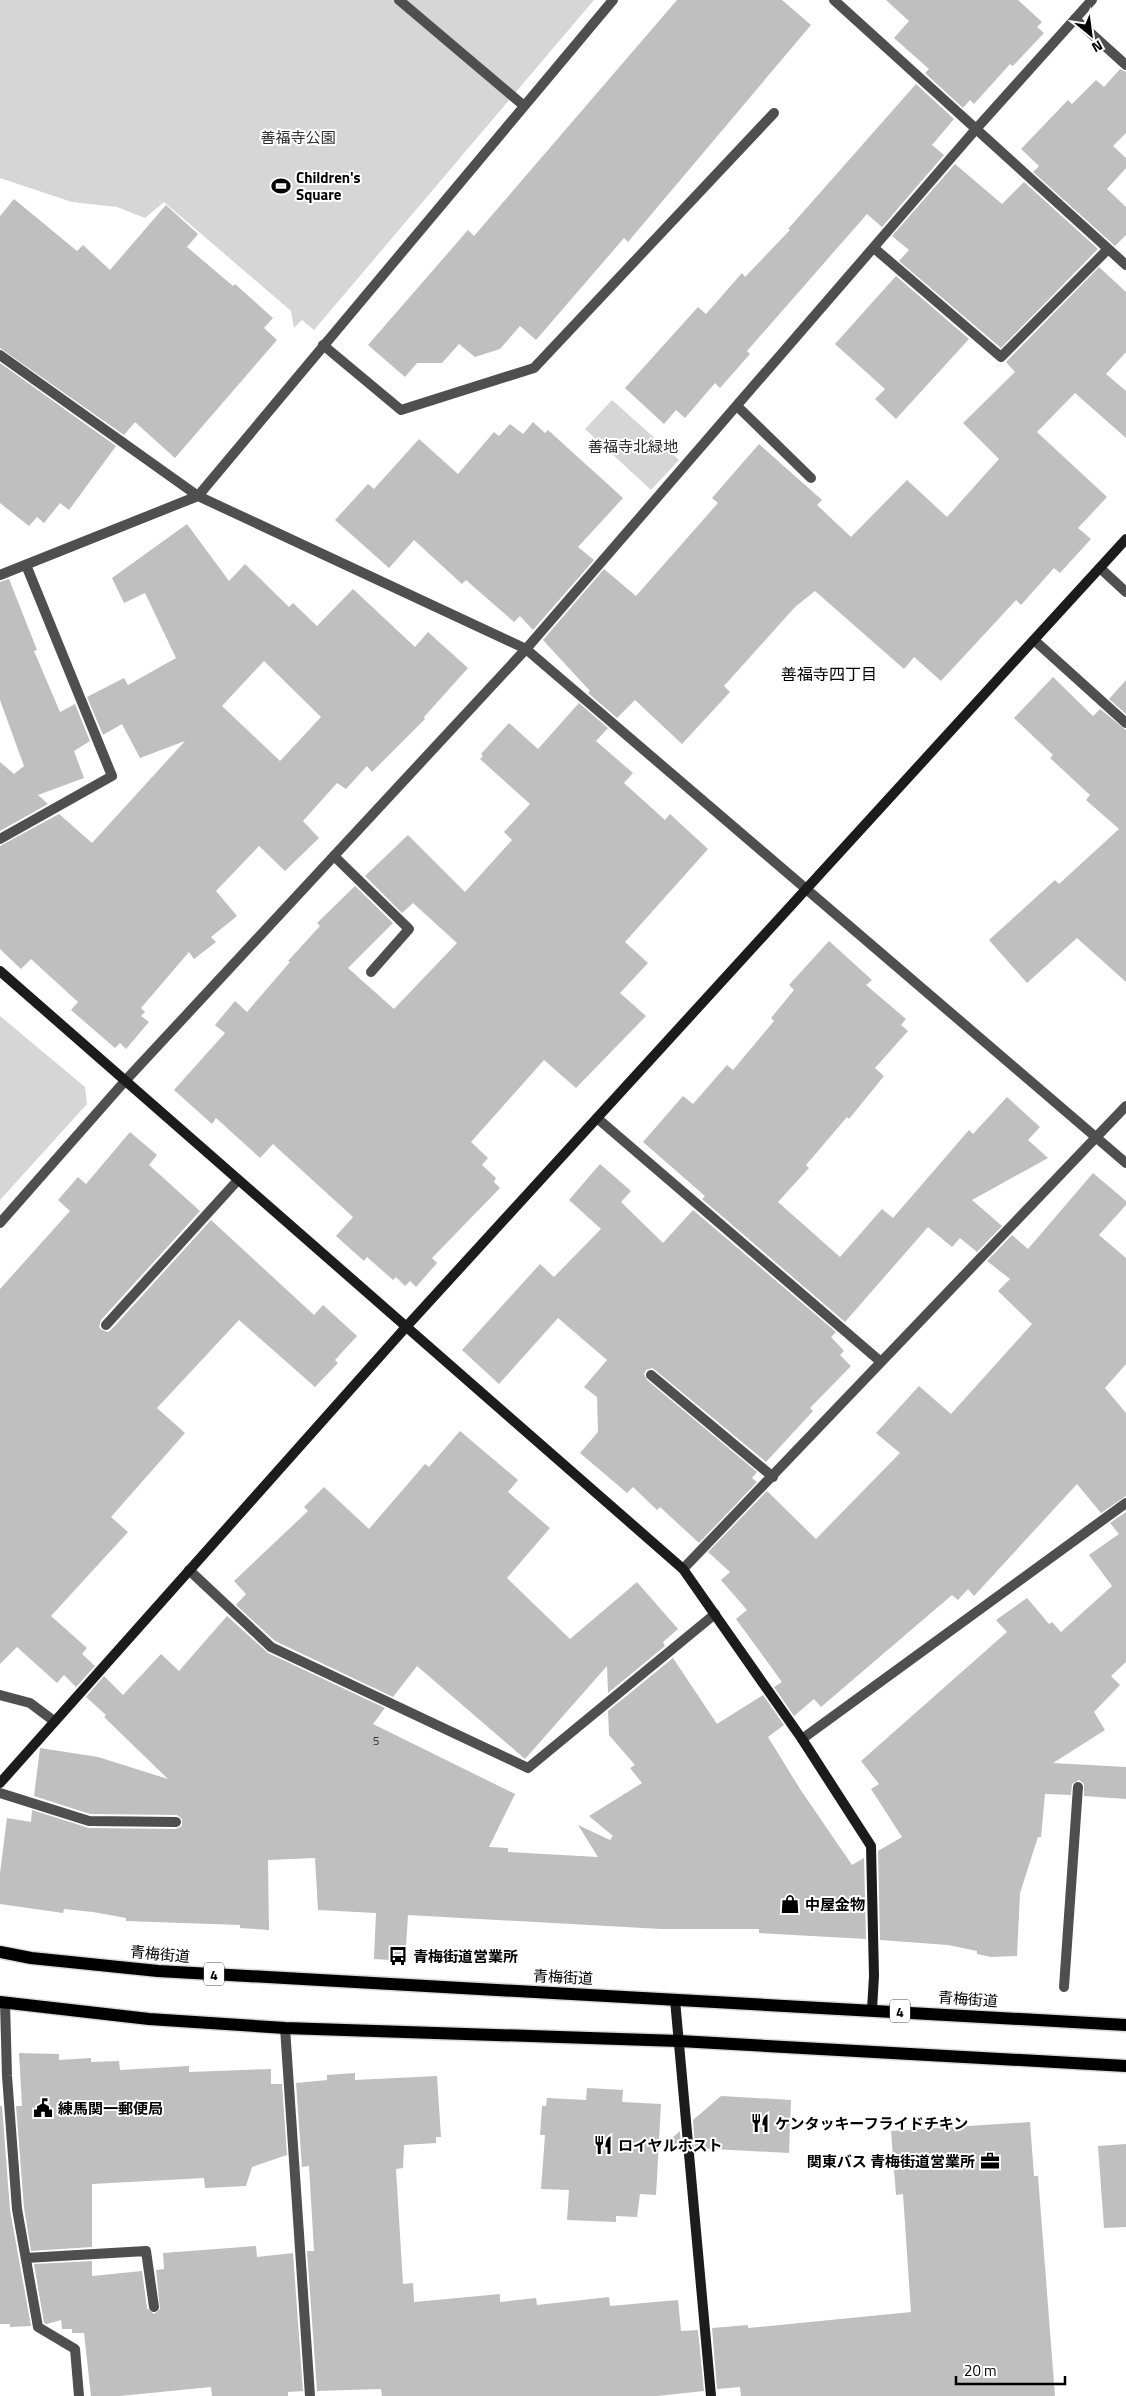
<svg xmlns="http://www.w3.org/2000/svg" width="1126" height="2396" font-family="'Titillium Web','Noto Sans JP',sans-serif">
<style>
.green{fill:#d6d6d6}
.building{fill:#bfbfbf;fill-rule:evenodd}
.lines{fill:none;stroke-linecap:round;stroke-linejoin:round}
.primary-casing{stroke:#dbdbdb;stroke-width:15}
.lane{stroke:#4f4f4f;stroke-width:10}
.street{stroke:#4f4f4f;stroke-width:10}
.secondary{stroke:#1c1c1c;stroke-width:10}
.primary{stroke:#000;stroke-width:12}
.labels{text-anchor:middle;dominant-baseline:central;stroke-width:4;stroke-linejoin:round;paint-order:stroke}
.number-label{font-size:12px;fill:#303030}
.shield{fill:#fff;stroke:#4c4c4c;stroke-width:1}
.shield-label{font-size:14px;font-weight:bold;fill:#000}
.park-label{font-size:15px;fill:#2d2d2d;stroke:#fff}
.poi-label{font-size:15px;font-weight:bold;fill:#000;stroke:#fff;text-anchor:start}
.street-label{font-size:15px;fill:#000;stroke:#fff}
.neighbourhood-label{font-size:16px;fill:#000;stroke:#fff}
</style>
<rect width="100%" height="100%" fill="#fff"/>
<path class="green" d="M0 0H594L314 330 302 320 294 328 291 311 164 202 145 218 117 207 72 202 0 178Z
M612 400 679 460 651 490 585 429Z
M0 1016 85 1087 87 1104 0 1200Z"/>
<path class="building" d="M677 0H782L811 25 628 242 624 238 536 340 520 326 500 349 475 357 459 344 442 363H417L405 377 368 345 468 230 474 236Z
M886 0H1018L1042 22 1037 27 1044 33 1013 66 1010 64 974 104 970 100 963 108 925 73 929 69 894 38 909 21Z
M1120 69 1126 72V133L1113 146 1126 158V168L1107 189 1126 207V235L1115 246 1033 172 1039 166 1021 149 1068 100 1072 104 1096 80 1104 87Z
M916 84 954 119 932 145 944 155 882 227 867 214 747 351 750 354 720 388 715 383 685 418 676 410 664 424 625 388 698 307 706 314 742 273 745 277 790 230 788 229Z
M955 164 1002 204 1024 182 1098 249 1001 348 899 261 909 250 892 236Z
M14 199 77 251 83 245 110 270 166 205 198 234 187 247 233 286 235 284 273 318 264 328 277 340 175 458 135 422 124 435 0 348V216Z
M1099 267 1126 292V352L1106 374 1126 391V438L1075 393 1037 432 1107 497 1078 528 1091 539 1060 573 1054 568 1021 605 1016 600 941 681 914 657 904 669 815 591 795 607 724 686 730 692 682 744 635 700 617 718 588 693 590 691 543 640 604 569 636 596 718 503 712 498 759 444 822 500 817 505 851 537 907 480 947 517 999 459 963 423 1015 372 1006 362Z
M896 276 969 339 896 419 875 399 885 389 835 344Z
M0 363 116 446 69 510 60 503 44 523 37 517 29 526 0 503Z
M533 422 545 433 548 430 623 498 578 547 594 560 533 630 520 616 514 622 466 580 462 584 414 540 389 568 335 520 368 484 374 489 419 439 458 474 494 432 499 436 510 424 523 434Z
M187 524 229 581 245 564 289 607 293 603 317 626 353 589 415 647 428 632 468 668 424 717 425 719 372 772 367 766 346 789 337 783 303 821 319 838 285 871 259 846 216 891 237 916 211 937 216 942 194 959 189 952 141 1008 145 1012 141 1016 149 1022 126 1049 120 1043 115 1048 71 1010 78 1002 31 959 21 969 0 949V846L59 814 92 843 185 741 140 758 122 724 103 735 87 697 124 678 128 685 176 658 145 593 124 603 112 578ZM264 661 321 717 280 761 222 706Z
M9 579 37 650 34 651 60 712 75 704 90 741 74 751 84 778 38 795 48 804 0 831V762L14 774 24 766 0 700V582Z
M1053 677 1093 716 1100 709 1126 730V982L1077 938 1027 983 989 940 1055 880 1059 884 1119 829 1086 800 1090 795 1050 758 1053 755 1014 718Z
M1126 680V714L1109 699Z
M579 703 608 728 596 741 633 773 624 783 665 820 670 814 708 849 625 942 648 963 620 993 646 1016 576 1088 544 1060 471 1142 488 1158 482 1165 496 1178 494 1182 500 1188 432 1258 437 1263 416 1287 410 1281 405 1286 396 1277 393 1280 367 1257 364 1261 336 1236 353 1217 273 1144 260 1158 216 1118 212 1124 174 1090 225 1033 215 1025 235 1001 247 1012 290 962 288 961 320 926 317 923 355 886 393 923 348 968 394 1009 457 943 413 903 402 913 365 876 408 835 465 892 512 840 504 832 530 804 480 759 483 756 481 754 509 723 538 749Z
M829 941 872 980 866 985 906 1019 901 1025 908 1031 875 1068 884 1076 849 1119 847 1117 806 1165 809 1168 778 1202 840 1257 882 1209 893 1218 969 1130 973 1134 1007 1097 1040 1127 1028 1140 1048 1158 972 1200 1002 1226 977 1252 960 1238 952 1247 928 1227 845 1322 702 1199 705 1196 643 1142 683 1096 693 1104 727 1065 733 1070 774 1021 771 1018 794 990 789 985Z
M130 1132 157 1155 149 1165 200 1211 101 1320 99 1327 102 1330 108 1332 111 1330 211 1220 314 1315 323 1305 357 1336 335 1360 338 1363 315 1387 239 1320 157 1408 185 1433 111 1517 128 1532 51 1616 87 1648 82 1654 95 1666 76 1687 64 1675 57 1683 17 1647 0 1664V1289L70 1211 58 1200 78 1177 86 1184Z
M600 1164 631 1191 621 1202 663 1243 693 1210 836 1332 831 1337 844 1351 840 1355 851 1366 810 1408 813 1411 766 1462 655 1370 652 1368 646 1370 644 1374 647 1380 757 1472 752 1478 757 1482 699 1543 660 1507 657 1510 633 1487 627 1493 580 1453 598 1432 597 1397 584 1387 607 1360 558 1318 499 1384 462 1350 540 1264 554 1277 601 1229 569 1200Z
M1093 1173 1126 1201V1205L1099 1235 1126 1258V1364L1105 1388 1126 1413V1496L1101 1513 1077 1484 974 1596 968 1589 958 1600 952 1595 821 1707 814 1699 794 1716 774 1687 782 1682 736 1619 747 1610 721 1580 730 1572 708 1552 767 1491 816 1539 900 1453 876 1433 919 1386 951 1414 1032 1324 998 1291 1010 1279 987 1261 1012 1235 1028 1249Z
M460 1431 518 1480 508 1492 550 1528 507 1578 570 1639 637 1582 678 1629 663 1642 665 1646 608 1693 607 1666 525 1759 417 1666 393 1697 275 1641 236 1605 246 1594 234 1581 308 1511 304 1507 324 1487 369 1529 425 1464 429 1467Z
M1126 1512V1662L1111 1676 1120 1685 1094 1712 1105 1730 1053 1763 1126 1767V1799L1084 1796V1784L1079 1780 1072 1784 1071 1795 1045 1794 1041 1837H1038L1020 1893 1017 1956 991 1957 977 1954V1951L948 1945 880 1940 878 1851 902 1837 871 1789 879 1784 861 1761 1007 1632 996 1620 1027 1598 1049 1624 1052 1622 1061 1632 1112 1586 1089 1555 1119 1534 1110 1523Z
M227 1616 268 1653 385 1708 373 1724 515 1794 489 1847 508 1848V1852L598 1857 578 1825 610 1840 613 1836 589 1816 642 1783 630 1768 635 1765 609 1735 608 1711 673 1658 717 1724 763 1695 784 1725 768 1737 800 1789 852 1865 864 1858 866 1939 759 1933V1929H661L408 1915 405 1961 374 1959 376 1913 318 1910 315 1858 268 1860 269 1930 240 1928V1925L126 1921V1918L93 1912 64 1909 63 1913 0 1904V1873L7 1818 31 1822 32 1810 89 1828 176 1829 182 1826V1819L177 1815 90 1814 34 1796 40 1748 98 1757 168 1779 104 1717 106 1715 86 1697 104 1676 123 1695 161 1654 179 1671Z
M19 2053 59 2054V2060L91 2058V2062L119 2061 120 2070 189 2066V2072L271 2069V2084H282L287 2155 252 2167 246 2186 205 2188 204 2178 92 2184V2247L31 2251 24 2208 16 2106H22Z
M355 2073V2080L437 2076 441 2137H436V2143L404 2145 403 2168 396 2169 403 2284 413 2283 414 2302 500 2294V2302L536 2298 537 2305 609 2297 610 2306 678 2300 681 2331 698 2330 704 2391 657 2396H382L381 2389 317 2391 307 2251H314L309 2166 302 2167 296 2083 327 2080V2075Z
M587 2088 623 2090 622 2102 661 2104 656 2195 640 2194 637 2217 616 2216V2222L567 2220 569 2190 541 2189 545 2135H540L542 2106H546L547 2098 586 2100Z
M721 2096 791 2100 789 2153 695 2148 693 2120Z
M0 2106H2L10 2210 31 2326 10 2327V2324H0Z
M1030 2122 1034 2176H1038L1055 2396H741L740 2387 717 2389 712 2328 748 2325V2328L911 2312 903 2194 896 2195 891 2131Z
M680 2131 681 2147 663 2146Z
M1126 2144V2227L1104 2228 1098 2146Z
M256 2246 257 2257 293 2253 303 2391 288 2392V2396H212L211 2387 120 2396H91L84 2333H72V2329H62L61 2320 47 2324 44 2323 34 2264 92 2261V2276L142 2271 147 2308 154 2314 160 2309 156 2270 164 2269 163 2253Z"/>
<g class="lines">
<g class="primary-casing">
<path id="primary" d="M0 1952 31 1958 158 1971 1126 2025
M0 2002 149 2019 285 2028 679 2041 1126 2066"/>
</g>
<path class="lane" d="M1075 19 1126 65
M874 248 1001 357 1108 249
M323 345 401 410 534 368 774 113
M737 406 811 478
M1100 568 1126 592
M1034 640 1126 723
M0 839 112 776 26 565
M334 856 409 929 371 972
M106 1325 238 1180
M26 2258 146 2251 154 2307"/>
<path class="street" d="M399 0 523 105
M834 0 1126 265
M0 355 198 496 526 649 1126 1163
M0 575 198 496 613 0
M597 1118 881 1362
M0 1223 125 1081 526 649 976 129 1092 0
M651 1375 773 1477
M683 1569 1126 1106
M189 1570 271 1647 528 1768 715 1614
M0 1695 30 1703 54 1721
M802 1739 1126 1503
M0 1793 89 1821 176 1822
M1064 1987 1078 1787
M5 2003 7 2076 17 2209 38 2327 75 2349 79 2396
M285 2028 310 2396"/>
<path class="secondary" d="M0 971 683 1569 802 1739 871 1846 874 1976 872 2009
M0 1783 406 1327 1126 539
M675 2000 711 2396"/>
<use href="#primary" class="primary"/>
</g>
<defs>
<g id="stadium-bare" transform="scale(1.5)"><path d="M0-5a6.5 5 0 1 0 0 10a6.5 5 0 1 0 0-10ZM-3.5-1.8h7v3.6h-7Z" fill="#000" stroke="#fff" stroke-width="2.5" paint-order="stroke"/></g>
<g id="shop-bare" transform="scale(1.5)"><path d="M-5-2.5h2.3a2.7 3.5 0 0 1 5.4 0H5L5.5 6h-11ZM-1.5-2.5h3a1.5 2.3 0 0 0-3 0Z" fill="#000" stroke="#fff" stroke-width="2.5" paint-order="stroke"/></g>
<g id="bus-bare" transform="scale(1.5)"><path d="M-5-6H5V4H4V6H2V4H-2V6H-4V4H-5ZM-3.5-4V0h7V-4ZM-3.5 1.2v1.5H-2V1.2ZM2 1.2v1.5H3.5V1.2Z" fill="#000" stroke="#fff" stroke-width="2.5" paint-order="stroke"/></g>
<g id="civic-bare" transform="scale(1.5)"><path d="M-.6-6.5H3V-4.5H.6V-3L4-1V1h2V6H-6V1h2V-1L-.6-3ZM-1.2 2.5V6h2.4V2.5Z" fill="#000" stroke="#fff" stroke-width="2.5" paint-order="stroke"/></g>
<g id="restaurant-bare" transform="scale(1.5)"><path d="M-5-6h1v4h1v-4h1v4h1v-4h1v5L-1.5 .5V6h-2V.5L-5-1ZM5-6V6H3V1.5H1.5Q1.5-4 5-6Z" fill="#000" stroke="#fff" stroke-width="2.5" paint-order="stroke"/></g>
<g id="office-bare" transform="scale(1.5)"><path d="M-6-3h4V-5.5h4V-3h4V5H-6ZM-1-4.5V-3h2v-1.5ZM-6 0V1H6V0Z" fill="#000" stroke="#fff" stroke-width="2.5" paint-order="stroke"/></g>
</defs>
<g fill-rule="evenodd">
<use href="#stadium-bare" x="281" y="186"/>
<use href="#shop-bare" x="790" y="1904"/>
<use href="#bus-bare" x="398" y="1956"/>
<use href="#civic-bare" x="43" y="2108"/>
<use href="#restaurant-bare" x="760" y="2123"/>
<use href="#restaurant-bare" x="603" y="2145"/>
<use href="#office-bare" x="990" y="2161"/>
</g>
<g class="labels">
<g class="number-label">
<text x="376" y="1740">5</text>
</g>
<g class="shield">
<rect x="204" y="1962.5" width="20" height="23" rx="4"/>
<rect x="890" y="1999.5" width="20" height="23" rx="4"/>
</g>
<g class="shield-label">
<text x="214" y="1974">4</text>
<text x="900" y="2011">4</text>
</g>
<g class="park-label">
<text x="298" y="137">善福寺公園</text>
<text x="633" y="446">善福寺北緑地</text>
</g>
<g class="poi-label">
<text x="296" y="177">Children's<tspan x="296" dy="17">Square</tspan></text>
<text x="805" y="1904">中屋金物</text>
<text x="413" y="1956">青梅街道営業所</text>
<text x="58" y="2108">練馬関一郵便局</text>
<text x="775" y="2123">ケンタッキーフライドチキン</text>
<text x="618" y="2145">ロイヤルホスト</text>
<text x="975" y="2161" text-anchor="end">関東バス 青梅街道営業所</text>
</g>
<g class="street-label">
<text transform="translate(160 1954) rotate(5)">青梅街道</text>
<text transform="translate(563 1977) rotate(3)">青梅街道</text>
<text transform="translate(968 1999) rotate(4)">青梅街道</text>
</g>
<g class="neighbourhood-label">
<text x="829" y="674">善福寺四丁目</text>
</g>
</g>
<g transform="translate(1091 35) rotate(151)" stroke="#ffffff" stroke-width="4" paint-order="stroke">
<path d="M0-4L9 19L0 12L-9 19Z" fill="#000000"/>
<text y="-8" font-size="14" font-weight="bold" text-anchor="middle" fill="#000000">N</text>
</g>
<path d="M956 2376v8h109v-8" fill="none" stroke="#000000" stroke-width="2.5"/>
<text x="964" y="2376" font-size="15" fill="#000000" stroke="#ffffff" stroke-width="4" paint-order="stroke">20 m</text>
</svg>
